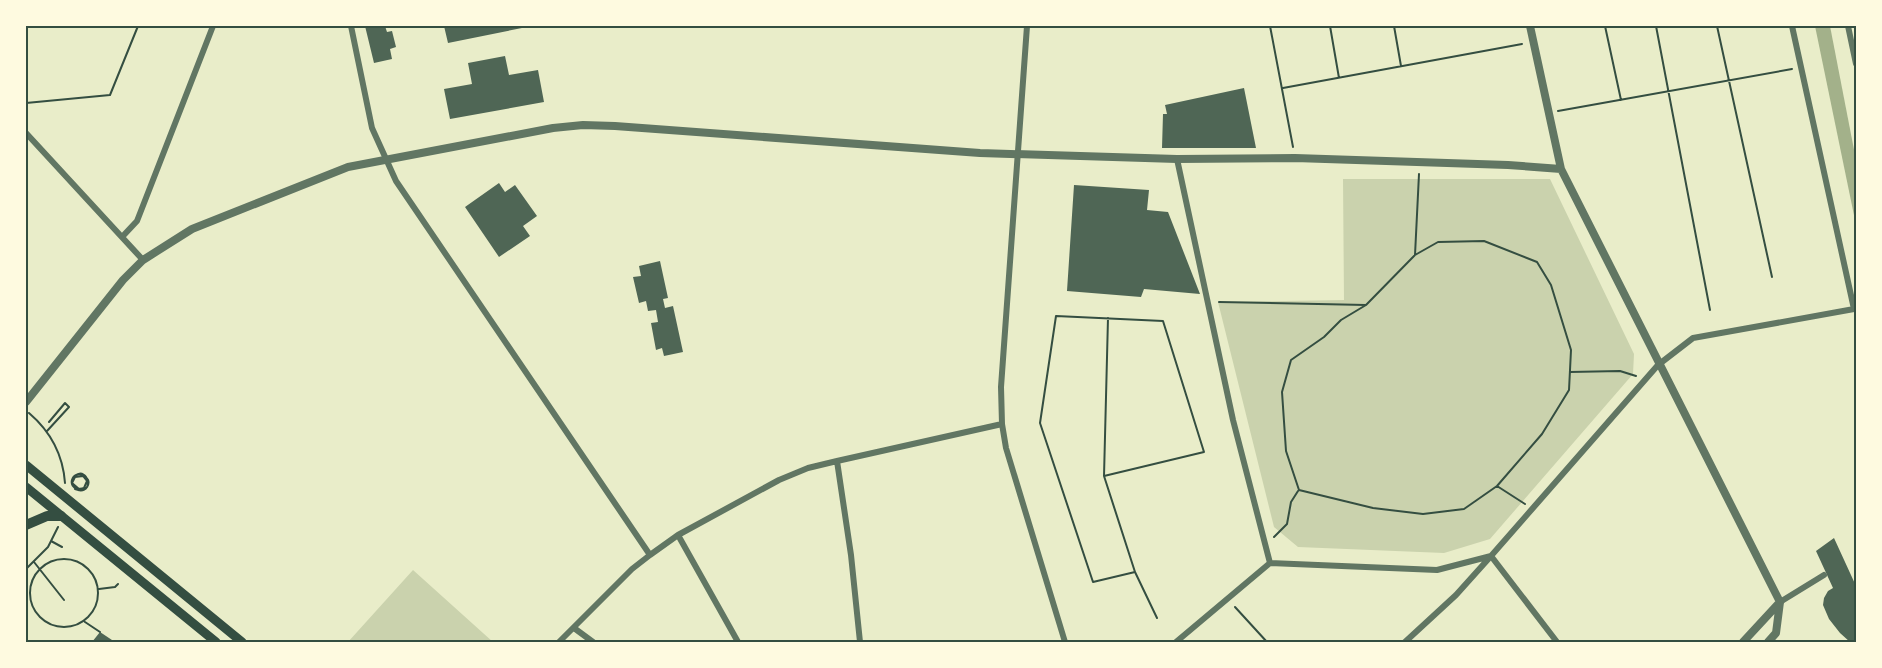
<svg xmlns="http://www.w3.org/2000/svg" width="1882" height="668" font-family="'Nunito Sans',sans-serif">
<style>
.green{fill:#cad2ad}
.water{fill:#a3b18a}
.building{fill:#4f6655}
.lines{fill:none;stroke-linecap:round;stroke-linejoin:round}
.path{stroke:#344e41;stroke-width:2}
.minor{stroke:#617663;stroke-width:6}
.tertiary{stroke:#617663;stroke-width:8}
.secondary{stroke:#344e41;stroke-width:9}
.primary{stroke:#344e41;stroke-width:10}
.neatline{fill:none;stroke:#344e41;stroke-width:2}
</style>
<rect width="100%" height="100%" fill="#e9edc9"/>
<path class="green" d="M1343 179H1550L1634 354 1633 374 1490 539 1444 553 1298 547 1274 527 1218 302 1344 300Z
M413 570 493 642H348Z"/>
<path class="water" d="M1815 26H1830L1856 160V225Z"/>
<path class="building" d="M365 26H385L387 32 392 31 396 47 390 49 392 59 374 63Z
M444 26H527V27L448 43Z
M505 56 509 75 538 70 544 102 450 119 444 89 472 84 468 63Z
M1244 88 1256 148H1162L1163 114H1167L1165 105Z
M499 183 505 192 515 185 537 216 523 226 530 236 499 257 465 207Z
M1074 185 1149 190 1147 210 1168 212 1200 294 1144 289 1141 297 1067 291Z
M660 261 668 298 663 299 665 308 673 306 683 352 664 356 662 348 656 350 651 323 658 322 656 310 648 311 646 301 639 303 633 277 641 276 639 266Z
M1834 538 1856 586V642H1850L1840 633 1829 619 1823 605 1824 598 1828 591 1833 588 1816 551Z
M100 632 115 642H92Z"/>
<g class="lines">
<path class="path" d="M1270 26 1293 147
M1330 26 1339 78
M1394 26 1401 66
M1605 26 1621 100
M1656 26 1710 310
M1717 26 1772 277
M1283 88 1522 44
M26 103 110 95 138 26
M1558 111 1792 69
M1484 241 1537 262 1551 285 1571 350 1569 390 1542 434 1497 486 1464 509 1423 514 1373 508 1299 490 1286 451 1282 392 1291 360 1324 337 1341 320 1366 305 1415 255 1438 242Z
M1415 255 1419 174
M1219 302 1366 305
M1108 318 1104 476 1204 452 1163 321 1056 316 1040 423 1093 582 1135 572 1157 618
M1570 372 1620 371 1636 376
M29 413C50 431 63 455 65 483
M47 431 69 407 65 403 49 422
M1104 476 1135 572
M1497 486 1525 504
M75 489C96 497 88 465 75 476 65 483 80 497 87 487 94 477 75 468 72 480 70 488 79 490 84 488L87 481 83 476 75 477 72 483 79 489
M1274 537 1287 524 1291 502 1298 491
M51 541 62 547
M30 593a34 34 0 1 1 68 0a34 34 0 1 1-68 0Z
M34 562 64 600
M26 569 48 547 58 527
M99 589 115 587 118 584
M1235 607 1267 642
M85 622 100 632"/>
<path class="minor" d="M351 26 372 128 396 181 650 555
M1027 26 1001 387 1002 424 1006 448 1065 642
M1848 26 1856 64
M26 133 143 260
M1177 159 1233 420 1270 563
M122 237 137 221 213 26
M837 461 851 555 860 642
M678 535 738 642
M1780 602 1824 575
M574 628 593 642
M559 642 632 569 650 555 678 535 779 480 808 468 837 461 1002 424
M1176 642 1270 563 1437 570 1491 556 1557 642
M1405 642 1456 595 1491 556 1658 365 1693 338 1854 309 1792 26"/>
<path class="tertiary" d="M1530 26 1561 169
M26 402 123 280 143 260 192 229 348 167 553 128 583 125 615 126 980 153 1177 159 1295 158 1508 165 1561 169 1780 602
M1743 642 1780 602
M1768 642 1776 633 1780 602"/>
<path class="secondary" d="M26 465 242 642
M26 487 216 642"/>
<path class="primary" d="M26 525 47 516H61"/>
</g>
<rect width="1882" height="668" fill="none" stroke="#fefae0" stroke-width="54"/>
<rect x="27" y="27" width="1828" height="614" class="neatline"/>
</svg>
